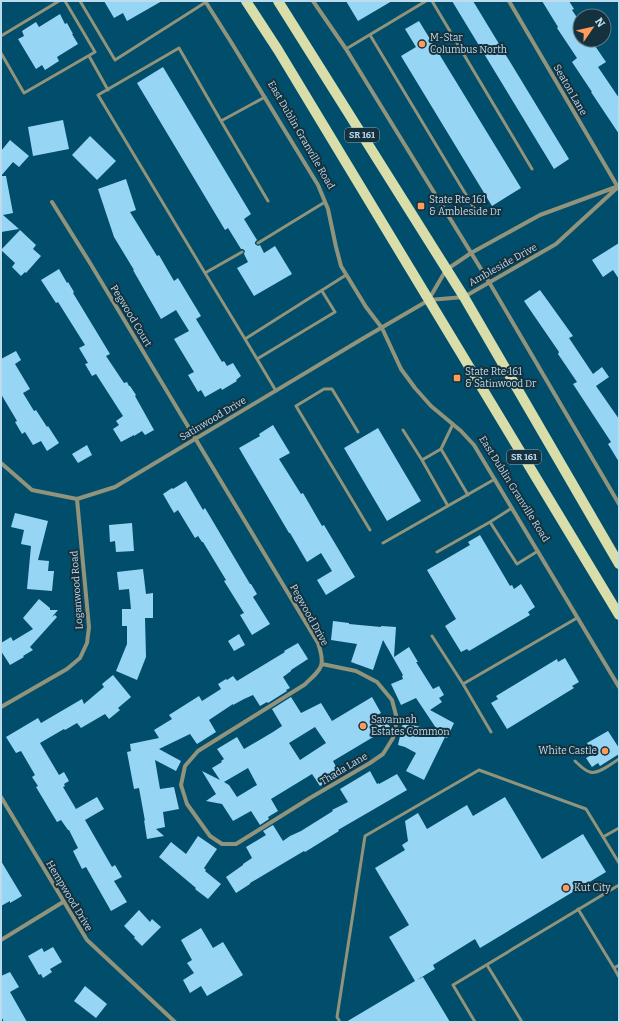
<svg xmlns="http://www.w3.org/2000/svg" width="620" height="1023" font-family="Bitter,serif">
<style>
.building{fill:#97d5f5;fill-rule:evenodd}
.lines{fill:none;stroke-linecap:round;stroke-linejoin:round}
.lane{stroke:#91937a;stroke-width:3}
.street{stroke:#91937a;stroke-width:4}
.primary{stroke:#d9dda9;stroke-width:10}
.poi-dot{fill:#ff9b5b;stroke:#16313e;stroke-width:1.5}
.labels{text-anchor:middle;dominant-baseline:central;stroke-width:4;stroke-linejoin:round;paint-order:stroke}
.shield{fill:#16313e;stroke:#8aa8b8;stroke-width:1}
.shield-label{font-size:9px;font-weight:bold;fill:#bcdbec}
.poi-label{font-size:10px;fill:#bcdbec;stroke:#16313e;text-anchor:start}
.street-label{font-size:10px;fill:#bcdbec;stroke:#16313e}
</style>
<rect width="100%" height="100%" fill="#004e6b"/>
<path class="building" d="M104 1H162L127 21 123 13 114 18Z
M346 1H392L358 21Z
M452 1H473L569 159 554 169Z
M542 1H569L574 9 572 10 580 22V40H591L606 62 598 67 619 98V134L591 92H592L572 62 577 58 557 28 558 27Z
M60 14 65 24 67 23 73 34H72L78 44 57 57 59 61 45 70 42 65 36 69 18 39 24 36 22 31 36 22 39 27Z
M419 21 521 188 492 206 401 56 416 47 405 29Z
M163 67 251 214 244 219 257 240 255 242V244L258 246 260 245 264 253 275 246 292 274 254 296 237 268 248 262 244 254 245 251 243 249H241L228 228 225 230 137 83Z
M63 120 69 149 33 156 28 127Z
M90 136 116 161 97 180 72 155Z
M10 140 29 156 19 167 13 162 1 176H6L13 213 3 215 19 229 1 232V151Z
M126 179 136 210 130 212 157 256 159 255 174 281 178 278 201 316 196 319 222 362 224 361 227 366 233 363 241 376 236 380 237 381 222 390 221 388 205 397 201 390 198 392 188 375 194 372 174 339 189 331 176 310 161 319 133 270H134L114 237 98 189Z
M20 230 36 245 33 249 41 256 26 273 25 272 21 276 12 267 15 263 1 250Z
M619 243V279L613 270 603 277 592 260Z
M59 269 67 283 68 282 74 292 73 293 110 354 106 356 124 383 127 382 129 386H130L136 395 135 396 154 430 145 435 142 431 134 436V435L121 442 113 429 119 425 116 421 123 416 96 374 92 376 85 364 88 363 79 348 85 345 58 302 56 303 41 280Z
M540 290 573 336 569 338 593 374 602 367 609 377 596 386 619 419V462L608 444 611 442 573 384 577 382 558 354 559 352 524 301Z
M16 351 21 360 15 364 30 389 23 393 34 411 36 410 47 427 48 426 59 443 47 451 41 441 33 445 25 432 22 434 15 422 17 421 1 394V359Z
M273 425 290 453 279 459 301 494 303 493 322 526 324 525 355 577 326 595 317 580 332 571 321 553 307 562 290 533H289L239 448 260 436 259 434Z
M378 428 421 501 387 521 344 448Z
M87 445 92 455 78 463 72 454Z
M186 481 203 510 205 508 250 584H251L257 594 253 597 270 624 252 635 240 615 244 613 224 581 226 580 203 542H202L198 536 195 538 178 510 174 513 163 494 172 488 173 489Z
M15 513 48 521 38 560 49 561 48 571H54L52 591 27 589 31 546 21 544 24 530 11 527Z
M132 523 134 551 116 552 115 541 110 542 109 525Z
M480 535 510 586 512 585 514 589 521 584 535 607 528 612 530 615 469 651 467 649 461 652 445 626 456 619 427 570 470 545 468 542Z
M143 569 146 594 153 593V618H145L146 657 137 680 116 671 127 644V626H122V609H131L129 589 119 590 117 572Z
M39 599 50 608V610H58L52 617 55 615 57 617 30 647 33 650 23 656 24 657 10 665 1 651V643L11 637 13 641 33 629 23 618Z
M333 621 349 623V624L381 627V626L396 627 394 657 409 647 418 662H416L433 689 439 686 444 695 439 698 442 702 430 710 454 723 447 738 445 737 424 780 406 771 416 753 405 747 398 745 403 723 438 731 416 698 401 705 391 684 403 679 402 676 403 675 383 640 373 670 351 662 357 644 331 640Z
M239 634 245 645 234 651 228 641Z
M298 643 308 659 291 670V671L283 677 290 688 286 690 287 691 268 703 267 702 260 706 253 695 244 699 233 705V704L209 720 216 732 197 744 190 734 159 749 181 761 176 771 155 760 160 789 174 787 179 809 163 812 165 827 156 829 164 836 147 839 144 820 145 821 139 788 134 789 127 752 131 751 130 744 159 738 154 730 172 719 169 715 199 696 202 701 221 689 218 684 226 679 227 680 233 676 237 681 285 652 284 651Z
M565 658 579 682 572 686 574 688 507 729 491 703 498 699 496 696 557 659 558 662Z
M113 675 131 697 118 708 120 710 109 719 105 714 81 728 77 723 65 730 64 729 40 743 59 775 64 772 69 781 64 784 65 786 63 787 76 809 97 797 104 809 85 820 112 867 115 865 122 877 114 881 127 902 111 911 86 867 82 869 73 851 78 848 69 830H68L61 820 57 822 36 787 38 786 32 777 35 775 21 751 16 753 6 737 38 718 41 723 82 699 84 704 104 687 102 684Z
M291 697 301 713 321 703 332 721 372 697 381 713 375 716 384 718 390 727 333 761 340 774 320 786 312 774 271 799 278 811 268 817 269 819 260 825 251 811 233 821 222 804 206 801 216 794 202 771 220 780 212 768 222 762 221 761 224 759 217 749 237 737 244 749 273 732 282 726 272 709ZM315 727 326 743 300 760 289 743ZM248 768 257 785 237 797 229 785 224 782Z
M608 731 619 748V754L600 766 598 763 592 767 586 758 593 754 587 743Z
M370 771 377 784 379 783V784L397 774 407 790 338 830 339 831 305 852 304 851 250 883V884L236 893 226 877 243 865V864L252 858 246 847 266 835 263 831 273 825 283 841 290 836 301 831 333 811 332 810 348 802 340 789Z
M505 797 542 859 583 834 606 872 480 948 475 939 433 965 435 969 417 980 423 977 450 1022H346L415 981 389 937 409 925 375 868 405 850 402 845 408 841 405 821 418 813 427 829 467 805 473 816Z
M198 836 217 849 204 868 206 870 205 871 221 884 208 899 195 889 196 888 159 857 171 842 186 854Z
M1 861 22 896 10 903V901L1 906Z
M139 910 150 922 152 919 161 927 142 946 134 938 135 937 124 926Z
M201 928 213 948 223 942 243 975 207 996 201 986 190 993 183 980 194 973 187 963 192 960 181 940Z
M53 947 62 962 50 969 52 972 43 978 41 974 39 975 28 956 42 948 44 952Z
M10 972 19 987 10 992 27 1022H4L1 1016V976Z
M85 986 107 1004 96 1018 74 1001Z"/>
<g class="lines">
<path class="lane" d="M80 1 115 60 206 2
M432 1 532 169
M370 35 474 208
M1 36 59 1
M346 49 426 1
M1 53 24 93 95 52 65 1
M89 56 108 90
M221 121 268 201
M258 243 325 202
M242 252 205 273 98 95 179 48 221 121 265 97
M205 273 245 339
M322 291 335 312 257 359 245 339 346 275
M257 359 276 391
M403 430 422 460 441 449 453 424
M358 432 332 389H324L296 406 370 530
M441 449 468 495
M422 460 448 506
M512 508 490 522 517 564 538 551
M383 543 495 479
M437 552 490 522
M432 636 463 684 577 618
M463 684 491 732
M575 761C579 765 585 771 590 772 598 775 612 763 619 759
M603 837 619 828
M578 909 614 968
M487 965 522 1022
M619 965 614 968 619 977
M340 1022 337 1017 365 836 479 770 586 809 619 863
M475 1022 453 985 619 885"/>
<path class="street" d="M205 1 231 42 318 185 328 209 336 247 341 266 366 307 382 328 401 369 415 388 431 406 461 431 474 445 619 687
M313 1 346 49 489 282 619 504
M509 1 619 189
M52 202 90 263 318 643C326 666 322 669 304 685L198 751 185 766 181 785 187 804 210 836 222 844H236L310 798 370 763 383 754 393 738 397 719 392 700 377 682 356 671 322 664
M429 299 446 270 471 253 540 215 616 187
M1 463 32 490 77 499 115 487 362 339 429 300 464 297 556 244 618 187
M1 707 67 669 80 658 87 643 89 627 77 499
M1 797 87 940 175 1022
M1 940 63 902"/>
<path class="primary" d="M246 1 278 50 619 615
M278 1 464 297 619 564"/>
</g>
<g class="poi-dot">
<circle cx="422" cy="44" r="4"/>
<rect x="417" y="202" width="8" height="8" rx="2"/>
<rect x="453" y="374" width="8" height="8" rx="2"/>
<circle cx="363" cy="726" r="4"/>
<circle cx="605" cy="751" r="4"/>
<circle cx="566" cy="888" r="4"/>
</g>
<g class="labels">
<g class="shield">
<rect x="345" y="128" width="34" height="14" rx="3"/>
<rect x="507" y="450" width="34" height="14" rx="3"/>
</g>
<g class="shield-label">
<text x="362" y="135">SR 161</text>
<text x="524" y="457">SR 161</text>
</g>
<g class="poi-label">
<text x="430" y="38">M-Star<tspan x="430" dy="12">Columbus North</tspan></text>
<text x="429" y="200">State Rte 161<tspan x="429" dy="12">&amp; Ambleside Dr</tspan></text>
<text x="465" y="372">State Rte 161<tspan x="465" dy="12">&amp; Satinwood Dr</tspan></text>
<text x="371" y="720">Savannah<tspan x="371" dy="12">Estates Common</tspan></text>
<text x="597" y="751" text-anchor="end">White Castle</text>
<text x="574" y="888">Kut City</text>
</g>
<g class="street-label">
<text transform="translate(570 90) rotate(60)">Seaton Lane</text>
<text transform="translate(301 135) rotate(60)">East Dublin Granville Road</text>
<text transform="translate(503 265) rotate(-29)">Ambleside Drive</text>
<text transform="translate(131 316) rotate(59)">Pegwood Court</text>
<text transform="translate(213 419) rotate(-31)">Satinwood Drive</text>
<text transform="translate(514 489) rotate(58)">East Dublin Granville Road</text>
<text transform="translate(77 590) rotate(-94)">Loganwood Road</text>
<text transform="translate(309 615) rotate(61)">Pegwood Drive</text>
<text transform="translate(344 769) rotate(-31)">Thada Lane</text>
<text transform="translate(69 896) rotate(59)">Hempwood Drive</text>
</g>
</g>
<rect width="620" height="1023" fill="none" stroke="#bcdbec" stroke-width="4"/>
<g transform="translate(592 28) rotate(56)"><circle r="19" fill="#16313e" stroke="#587584"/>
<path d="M0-3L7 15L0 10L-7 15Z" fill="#ff9b5b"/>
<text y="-6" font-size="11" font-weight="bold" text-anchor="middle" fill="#bcdbec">N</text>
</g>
</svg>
